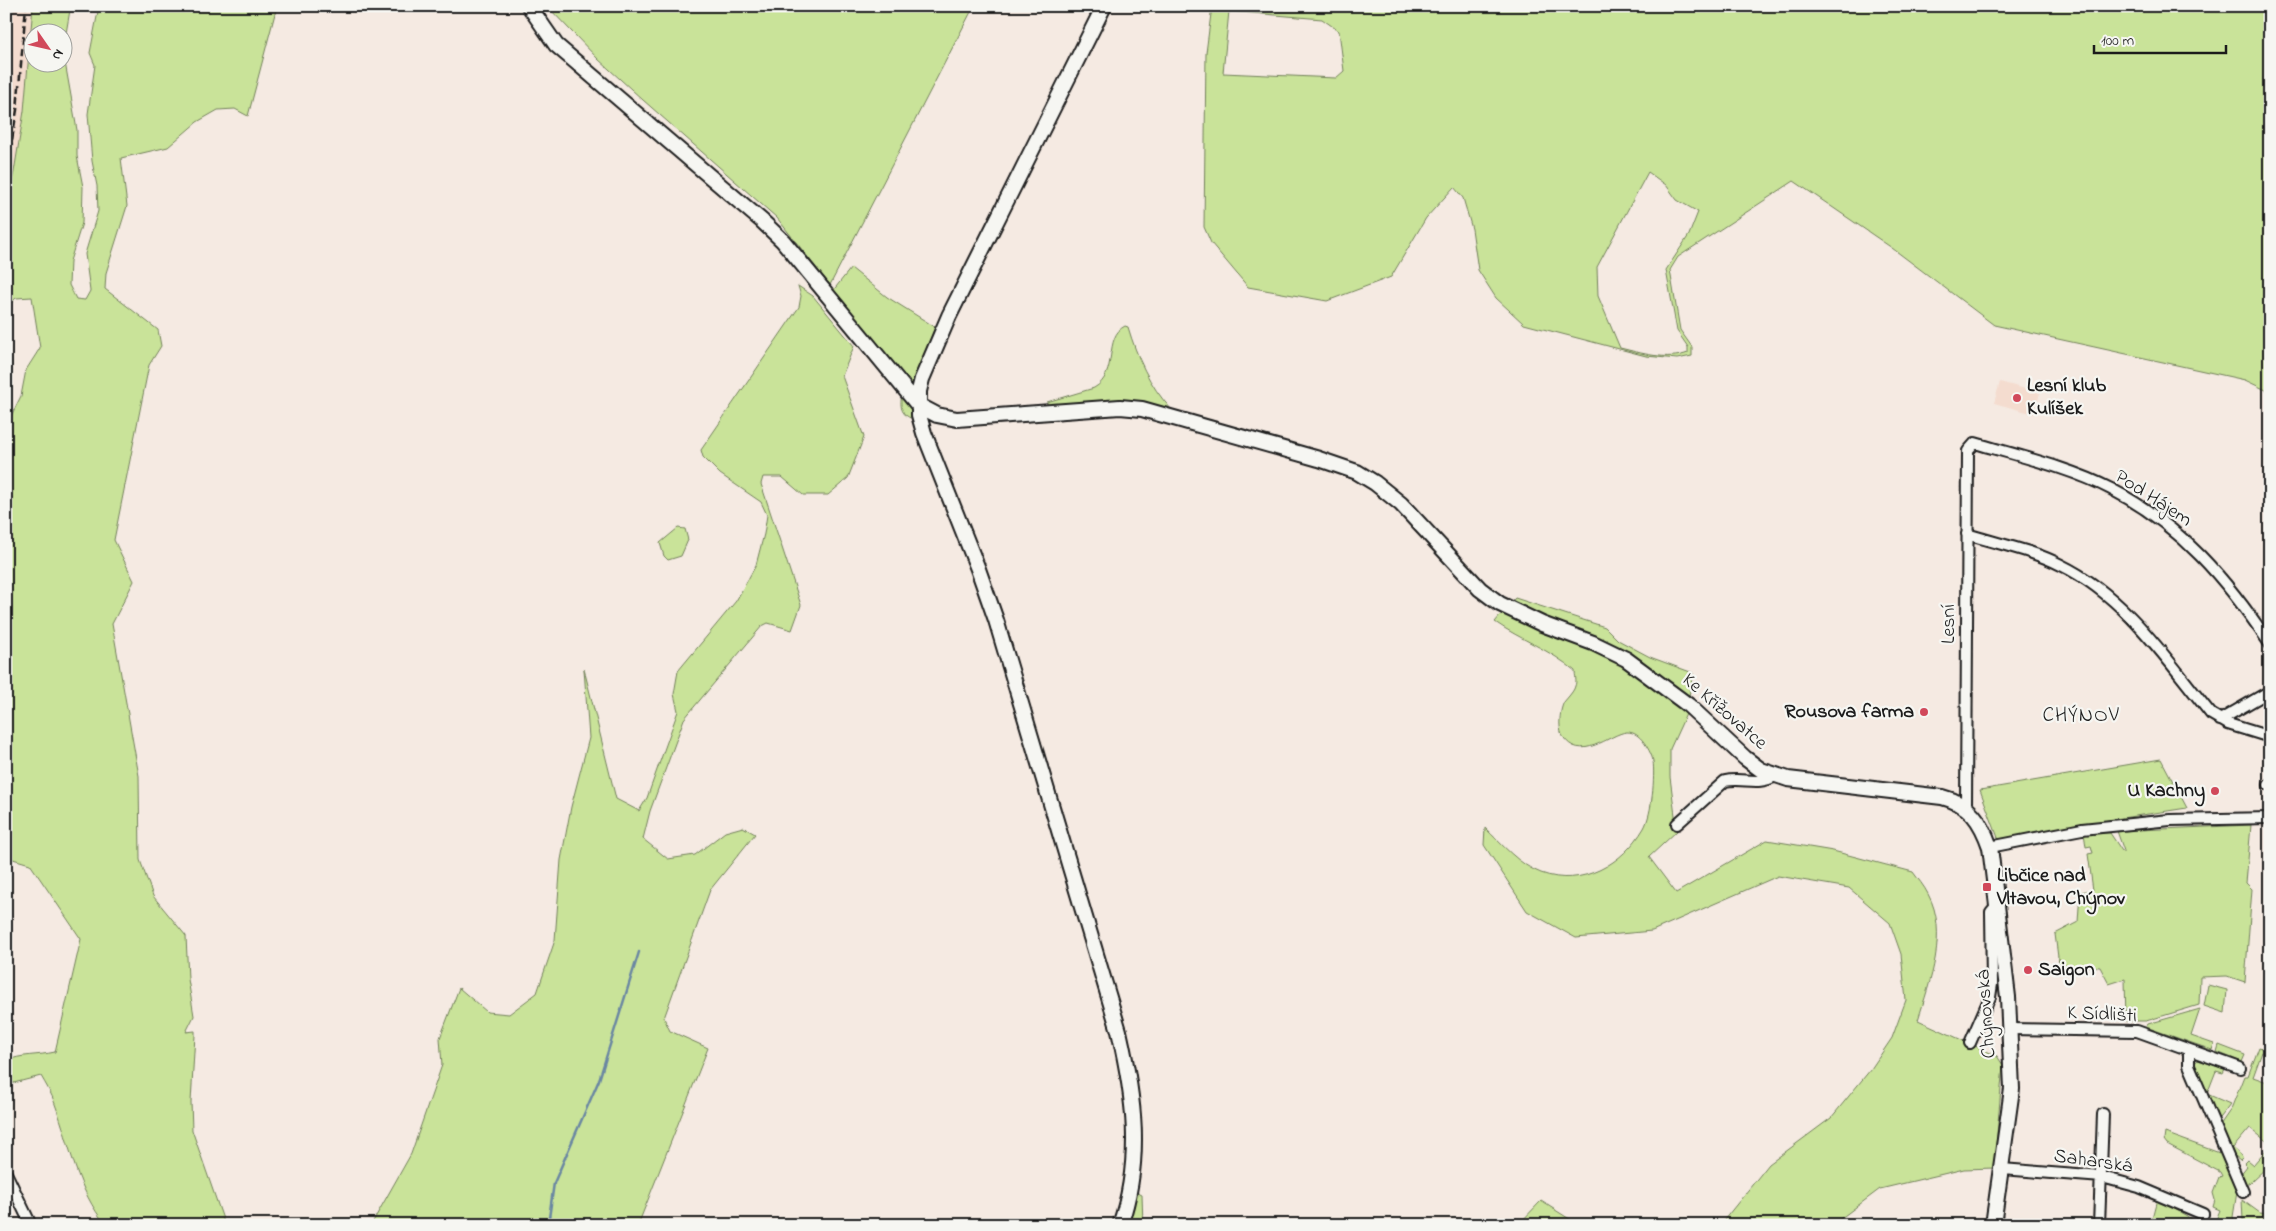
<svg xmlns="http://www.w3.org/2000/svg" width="2276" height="1231" font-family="'Indie Flower',sans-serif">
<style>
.built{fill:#f4dccf}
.green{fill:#c9e399;stroke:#72805a;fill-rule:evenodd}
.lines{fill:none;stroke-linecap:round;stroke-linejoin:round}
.stream{stroke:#6a87a2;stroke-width:2.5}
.street-casing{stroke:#1c1c1c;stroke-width:14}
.secondary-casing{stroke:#1c1c1c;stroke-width:18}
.street{stroke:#f6f6f2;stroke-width:10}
.secondary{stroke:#f6f6f2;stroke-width:14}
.rail{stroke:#1c1c1c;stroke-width:2.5;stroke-dasharray:8 4;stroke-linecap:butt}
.poi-dot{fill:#d1495b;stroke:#f6f6f2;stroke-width:2}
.labels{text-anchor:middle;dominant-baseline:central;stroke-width:4.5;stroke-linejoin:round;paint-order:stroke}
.poi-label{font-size:20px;font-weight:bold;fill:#1c1c1c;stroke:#f6f6f2;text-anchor:start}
.street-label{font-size:20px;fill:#1c1c1c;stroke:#f6f6f2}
.neighbourhood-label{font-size:21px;letter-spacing:1px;fill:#1c1c1c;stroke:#f6f6f2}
</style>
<rect width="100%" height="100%" fill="#f5eae2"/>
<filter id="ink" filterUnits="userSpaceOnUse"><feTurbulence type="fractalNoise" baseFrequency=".02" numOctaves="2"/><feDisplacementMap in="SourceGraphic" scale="10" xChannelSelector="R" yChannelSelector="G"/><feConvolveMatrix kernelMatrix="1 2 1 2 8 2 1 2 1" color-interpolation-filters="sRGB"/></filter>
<g filter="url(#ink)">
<path class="built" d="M12 6H33L24 111 14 172 6 206V82Z
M2000 382 2040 393 2034 414 1994 403Z"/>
<path class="green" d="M6 6H12L6 82Z
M33 6H72L70 10 63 51 77 130V156L83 187 82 223 70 261 69 285 76 299 85 300 90 291 85 254 98 211 97 186 92 161 88 114 95 65 90 53 99 6H277L248 116 235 109 218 110 197 122 168 147 121 158 127 206 106 273 105 289 158 330 161 346 149 365 114 540 134 581 112 624 139 776 140 860 153 896 186 936 188 979 194 1016 186 1032 195 1031V1035L191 1102 192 1130 225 1225H106C77 1190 70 1145 55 1104 52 1094 46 1085 41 1076L6 1085V1061C21 1054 38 1056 55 1052L81 939 30 864 6 857V426L21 396 26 370 40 348 32 297 16 298 6 307V206L14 172 24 111ZM32 32H62V62H32Z
M547 6H974L830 285 777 218 643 100 598 59Z
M1212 6H2270V392L2245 380 1994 325 1892 248 1794 181 1678 257 1670 270 1680 330 1692 347V356L1677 359 1646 356 1524 324 1496 298 1478 270 1472 229 1463 198 1454 187 1426 218 1391 277 1327 301 1248 287 1211 243 1204 227 1206 53ZM1229 11 1322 19 1339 31 1344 71 1336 78 1223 73ZM1648 172 1666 185 1677 200 1698 212 1689 235 1666 270 1677 331 1688 347V353C1667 361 1641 353 1620 348L1598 296 1597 267Z
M851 268 887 297 935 327 912 385 832 292Z
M798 286 813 296 854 346 842 376 864 437 848 478 828 495H803L782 477H763L761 484 801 605 792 630 768 623 762 626 684 719 650 811 643 839 668 859 695 855 725 832 743 827 755 834 710 890 664 1018 670 1031 708 1048 638 1225H371L411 1154 442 1065 440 1038 459 988 487 1012 509 1014 537 993 555 940 561 860 571 807 589 738 584 669 616 799 639 811 647 798 678 711 674 694 678 671 736 601 756 565 764 534 767 515 761 502 720 474 703 457 701 450 799 307 801 296Z
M1125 326 1128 327C1137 357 1149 385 1171 409 1129 395 1090 405 1047 408V402L1094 388C1119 374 1103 337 1125 326Z
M902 395 910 406 915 419C902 417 899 407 902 395Z
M678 528 685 529 688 540 681 556 668 560 664 556 660 543Z
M1515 598 1605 627 1618 640 1650 657 1693 673 1686 714 1670 749V777L1677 831 1649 857 1676 893 1767 840 1833 851 1913 872C1918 879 1924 886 1928 894 1949 933 1930 981 1918 1020L1997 1056 2003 1065 1994 1168 1964 1169 1880 1189 1832 1225H1720L1769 1164 1831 1118 1871 1069 1892 1038 1906 1000 1901 954 1890 923 1849 888 1778 876 1652 931 1576 938 1527 911 1484 845 1485 828C1502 844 1519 865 1541 873 1582 888 1623 864 1644 828 1652 814 1655 777 1653 761 1652 755 1647 746 1643 741 1639 736 1634 732 1627 732 1610 733 1580 765 1562 735 1558 727 1560 709 1564 702 1568 697 1574 691 1575 686 1577 682 1575 675 1575 671 1551 650 1521 640 1495 622Z
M2161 759 2187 808 2083 824 2000 843 1980 790Z
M2251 825 2246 883 2252 889 2245 982 2227 976 2200 977 2199 1005 2146 1021H2126L2125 979 2109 984 2100 967 2059 965 2055 934 2078 922 2080 892 2093 890 2088 854 2093 853 2091 846 2086 847 2084 833H2110L2122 851H2124L2117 831Z
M2208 985 2227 990 2225 1013 2204 1006Z
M2200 1009 2191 1036 2214 1044 2212 1050 2146 1027 2148 1024Z
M2219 1045 2245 1055 2242 1062 2217 1052Z
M2259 1047 2270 1051V1054L2262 1052 2253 1077 2270 1083V1144L2250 1128 2233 1148 2243 1157 2240 1160 2231 1153 2220 1125 2231 1109 2244 1076H2248Z
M2198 1060 2225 1069 2223 1073 2216 1071 2207 1094 2230 1104 2216 1122 2193 1064Z
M2165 1133 2225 1155 2238 1185 2233 1217 2236 1225H2214L2220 1210 2213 1207 2215 1200 2213 1193 2219 1177 2222 1176 2220 1172 2167 1144 2164 1140Z
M2270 1145V1169L2267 1167 2251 1182 2245 1184 2240 1175 2247 1166 2244 1163 2247 1160 2253 1165Z
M1136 1192 1142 1195 1143 1225H1125Z
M2157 1199 2187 1216 2198 1225H2158L2152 1218Z
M2242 1200 2260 1213 2270 1214V1225H2248L2243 1220Z
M1541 1201 1579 1225H1518Z"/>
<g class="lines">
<path class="stream" d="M548 1225 554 1183 599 1080 639 952"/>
<g class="street-casing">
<path id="street" d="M1967 534C1998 544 2032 550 2061 565 2125 596 2167 660 2211 714L2228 724 2270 737
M2220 720 2270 691
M2269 785 2270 784
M1966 807 1968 451 1975 443C2019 456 2071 468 2111 489 2181 525 2227 580 2270 644
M1677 824 1725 781C1742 777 1759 786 1775 776
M1990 847 2082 829 2170 820 2270 818
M2010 1029 2137 1031 2240 1068
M1970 1043 1990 997 1992 984 1991 912 1997 905
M2189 1050V1065L2243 1192
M2002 1169 2102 1177 2139 1187 2203 1214
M6 1173 31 1225
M2099 1225 2103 1114"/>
</g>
<g class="secondary-casing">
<path id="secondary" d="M529 6 556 45 762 221 783 241 918 405 937 415 957 419 1120 407 1142 409 1319 459 1357 472 1375 483 1401 504 1480 589 1500 604 1542 624 1593 643 1626 659 1688 705 1745 758 1761 770 1788 779 1942 797C1970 804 1981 821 1990 847L2008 997 2012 1089 1993 1225
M1104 6 949 316 922 379 919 391V415L924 433 978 569 996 620 1119 1031C1134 1097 1143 1159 1120 1225"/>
</g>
<use href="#street" class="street"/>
<use href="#secondary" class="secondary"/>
<path class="rail" d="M6 175 17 110 26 6"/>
</g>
</g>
<g class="poi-dot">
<circle cx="2017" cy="398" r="5"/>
<circle cx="1924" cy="712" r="5"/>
<circle cx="2215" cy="791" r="5"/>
<rect x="1982" y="882" width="10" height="10" rx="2.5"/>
<circle cx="2028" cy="970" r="5"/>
</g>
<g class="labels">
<g class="poi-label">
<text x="2027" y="386">Lesní klub<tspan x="2027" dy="23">Kulíšek</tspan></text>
<text x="1914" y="712" text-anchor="end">Rousova farma</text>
<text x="2205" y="791" text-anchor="end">U Kachny</text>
<text x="1997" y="876">Libčice nad<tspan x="1997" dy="23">Vltavou, Chýnov</tspan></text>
<text x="2038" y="970">Saigon</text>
</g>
<g class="street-label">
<text transform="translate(2153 499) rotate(33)">Pod Hájem</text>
<text transform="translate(1949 624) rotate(-90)">Lesní</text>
<text transform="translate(1724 712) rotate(41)">Ke Křižovatce</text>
<text transform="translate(1987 1014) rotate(-94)">Chýnovská</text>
<text transform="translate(2102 1015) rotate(3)">K Sídlišti</text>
<text transform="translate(2093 1162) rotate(8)">Saharská</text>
</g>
<g class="neighbourhood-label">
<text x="2081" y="716">CHÝNOV</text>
</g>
</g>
<rect width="2276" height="1231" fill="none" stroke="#f6f6f2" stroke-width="25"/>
<rect x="12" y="12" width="2251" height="1206" fill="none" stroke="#1c1c1c" stroke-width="2" filter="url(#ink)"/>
<g transform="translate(48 48) rotate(124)"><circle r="24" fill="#f6f6f2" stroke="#9f9f9c"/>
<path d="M0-4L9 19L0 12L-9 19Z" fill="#d1495b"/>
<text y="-8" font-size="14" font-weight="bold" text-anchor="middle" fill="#1c1c1c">N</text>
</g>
<path d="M2094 45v8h132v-8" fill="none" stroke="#1c1c1c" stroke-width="2.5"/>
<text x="2101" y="45" font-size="15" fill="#1c1c1c" stroke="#f6f6f2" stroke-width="4" paint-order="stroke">100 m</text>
</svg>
